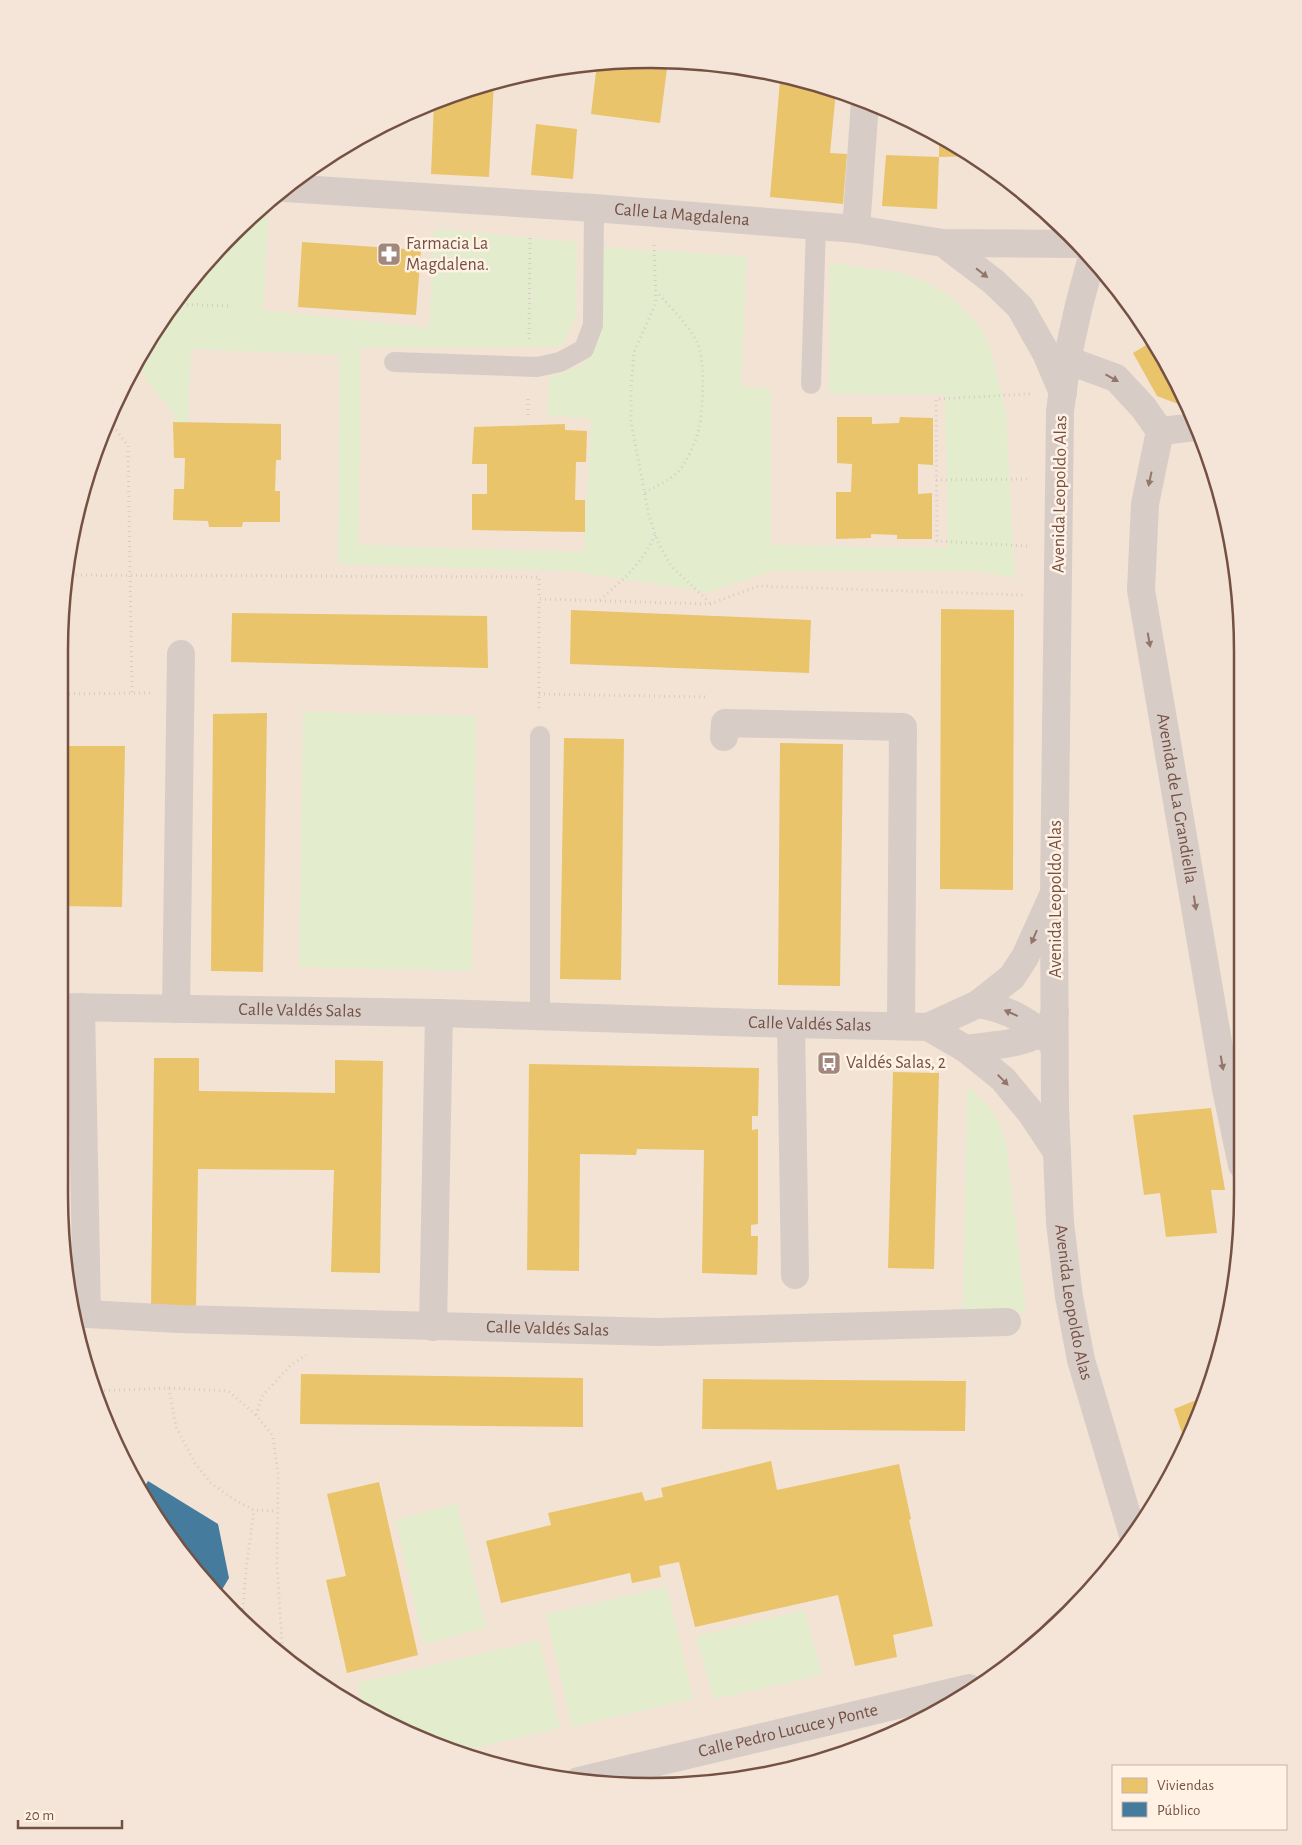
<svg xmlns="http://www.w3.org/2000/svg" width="1302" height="1845" font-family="'Alegreya Sans',sans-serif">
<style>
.residential{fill:#f3e3d4}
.green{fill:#e3edce}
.homes{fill:#e9c46a}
.public{fill:#457b9d}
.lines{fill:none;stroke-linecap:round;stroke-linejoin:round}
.path{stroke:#d7ccc7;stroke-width:3;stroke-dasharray:1 4;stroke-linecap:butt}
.service{stroke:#d8ccc7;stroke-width:20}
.minor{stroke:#d8ccc7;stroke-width:28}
.secondary{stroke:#d8ccc7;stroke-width:28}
.oneway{fill:#93766b}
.labels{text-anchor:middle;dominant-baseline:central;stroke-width:5;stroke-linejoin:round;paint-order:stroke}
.street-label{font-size:18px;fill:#755144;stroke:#fff2e5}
.poi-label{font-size:18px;fill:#755144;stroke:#fff2e5;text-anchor:start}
.rim{fill:none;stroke:#755144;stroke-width:2.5}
</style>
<rect width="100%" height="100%" fill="#f6eee5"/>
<path class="residential" d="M689 60 804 79 913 120 1011 181 1096 260 1182 389 1223 497 1238 573 1242 1232 1223 1347 1182 1456 1121 1554 1042 1639 913 1725 766 1775 651 1786 574 1781 424 1741 355 1707 261 1639 158 1523 104 1421 79 1348 59 1194V651L70 535 104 425 138 355 181 290 260 206 355 138 460 90 573 64Z"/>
<path class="green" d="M259 207 269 208 263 310 429 328 434 229 577 242 576 317 562 347 360 348 359 545 584 552 591 419 547 415 550 376 580 367 597 338 599 247 747 256 741 386 771 389V545L948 548 945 395 829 394 830 263 898 272 925 281 953 299 980 327 991 350 1006 414 1015 578 979 571H772L709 592 570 571 338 564 339 355 191 349 188 422H173L176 417 144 376 141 367V350L181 290Z
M303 712 476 716 472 971 299 967Z
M967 1087C989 1103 998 1116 1006 1142L1026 1313 963 1311Z
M457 1504 486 1628 423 1644 396 1520Z
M667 1587 693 1699 572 1727 546 1614Z
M804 1610 822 1675 714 1699 696 1636Z
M539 1640 560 1728 461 1751 424 1741 363 1711 357 1683Z"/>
<path class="homes" d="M668 61 660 123 591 114 597 63Z
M780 81 819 84 836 91 830 153 847 154 843 204 770 197Z
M494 82 489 177 431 174 434 102 460 90Z
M536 124 577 129 573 179 531 175Z
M939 136 948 142 972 156 939 157Z
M886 155 939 157 937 209 882 206Z
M302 242 421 250 416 315 298 307Z
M1151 342 1182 389 1189 408 1157 396 1133 353Z
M837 417H872V424L899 423 900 417 933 418V465L918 464V494L932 493V539H897V535L871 534V538L836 539V492H851L852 464 837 463Z
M173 422 281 424V460H276L275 491H280V522H243L242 527H209L208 521 173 520 174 489H184L185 458H174Z
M565 424V430L587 431 586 462H576L575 500H585V532L472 530V494H487V464H472L474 427Z
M941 609 1014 610 1013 890 940 889Z
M571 610 811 620 809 673 570 664Z
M232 613 487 616 488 668 231 662Z
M60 643H61V677H59Z
M267 713 263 972 211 971 213 714Z
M564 738 624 739 621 980 560 979Z
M780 743 843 744 840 986 778 985Z
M64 746H125L122 907 60 906Z
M154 1058H199V1091L335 1093V1060L383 1061 380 1273 331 1272 334 1170 198 1169 196 1310 151 1308Z
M529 1064 759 1068 758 1116H752V1130L758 1129V1224L751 1225V1236H758L757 1275 702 1273 704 1150 637 1149 636 1155 580 1154 579 1271 527 1270Z
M893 1072 939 1073 934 1269 888 1268Z
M1211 1108 1225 1190H1211L1217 1233 1166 1237 1160 1193 1144 1195 1133 1115Z
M301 1374 583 1378V1427L300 1424Z
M703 1379 966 1381 965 1431 702 1429Z
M1204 1397 1194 1425 1186 1445 1174 1409Z
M771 1461 777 1490 899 1464 911 1519 909 1520 933 1626 893 1635 897 1657 855 1666 838 1595 695 1627 679 1562 659 1566 661 1577 632 1583 630 1573 501 1603 486 1541 551 1525 548 1513 642 1492 645 1501 663 1497 661 1488Z
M379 1482 418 1655 347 1673 326 1580 346 1576 327 1494Z"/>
<path class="public" d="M148 1481 218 1524 229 1578 220 1593 158 1523 142 1491Z"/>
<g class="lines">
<path class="path" d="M654 245 656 303 634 352 631 389V422L649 516 658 542 671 566 710 603
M172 304 232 306
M529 339 530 235
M528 415V395
M107 418 128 446 132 694
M936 480 1028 479
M645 493C655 486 669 481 678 472 686 464 697 439 699 428 703 408 706 357 696 340 686 322 670 307 657 292
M1027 546 937 541 936 399 1030 394
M66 575 539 577V599
M600 600C622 581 644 561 655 535
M59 694 150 693
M539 694 707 697
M539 708V599L710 604 758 586 1025 595
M169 1388 176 1427 195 1463 211 1483 233 1499 254 1510 277 1511
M94 1391 169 1388 228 1391 256 1415 273 1436 278 1474 277 1566 283 1656
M256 1415 262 1396 291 1365 306 1355
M242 1619 246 1570 254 1510"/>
<path class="service" d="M394 362 537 367 560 362 584 349 593 325 594 208
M811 384 816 226
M540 736V1016"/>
<g class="minor">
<path id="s1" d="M285 188 594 208 856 229 943 243 1078 244"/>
<path d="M856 229 865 102"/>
<path d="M943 243 994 282 1020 307 1046 353 1063 393"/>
<path d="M1067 360 1116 378 1143 407 1160 431"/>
<path id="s2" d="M1160 431 1145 504 1141 590 1226 1089 1242 1165"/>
<path d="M1160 431 1197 427"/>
<path d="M724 737 725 723 903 727 901 1025"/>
<path d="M978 1004C1008 1009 1030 1021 1052 1043"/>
<path id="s3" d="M59 1007 439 1013 791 1024 928 1027 966 1049 1003 1079 1031 1113 1057 1152"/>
<path id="s4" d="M81 1007 87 1314 178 1319 658 1332 1007 1322"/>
<path d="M176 1009 181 654"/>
<path d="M791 1024 795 1275"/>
<path d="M928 1027 978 1004 1012 977 1025 957 1054 893"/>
<path d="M966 1049C991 1045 1025 1045 1046 1029 1051 1025 1053 1017 1055 1011"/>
<path d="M433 1327 439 1013"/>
<path id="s5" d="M578 1781 969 1688"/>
</g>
<path class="secondary" id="s6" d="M1092 257 1079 305 1067 360 1060 411 1054 893 1055 1108 1060 1223 1069 1297 1081 1360 1133 1535"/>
</g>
<defs><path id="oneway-solid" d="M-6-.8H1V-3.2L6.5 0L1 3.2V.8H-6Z" transform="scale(1.25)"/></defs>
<g class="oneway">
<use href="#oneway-solid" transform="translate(982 273) rotate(38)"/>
<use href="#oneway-solid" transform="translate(1112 378) rotate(29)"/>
<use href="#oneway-solid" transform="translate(1150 479) rotate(102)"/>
<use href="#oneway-solid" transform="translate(1149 640) rotate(80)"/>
<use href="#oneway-solid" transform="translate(1195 903) rotate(81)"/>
<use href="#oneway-solid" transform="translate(1034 937) rotate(113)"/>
<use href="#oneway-solid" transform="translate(1011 1013) rotate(-156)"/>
<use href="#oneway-solid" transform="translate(1222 1063) rotate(80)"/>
<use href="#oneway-solid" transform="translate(1003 1080) rotate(45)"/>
</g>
<defs>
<g id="pharmacy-square" transform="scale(1.25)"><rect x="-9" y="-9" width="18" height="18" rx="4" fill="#a2887c" stroke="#fff2e5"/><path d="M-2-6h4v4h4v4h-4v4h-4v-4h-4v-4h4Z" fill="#fff"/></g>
<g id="bus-square" transform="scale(1.25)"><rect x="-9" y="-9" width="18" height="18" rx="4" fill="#a2887c" stroke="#fff2e5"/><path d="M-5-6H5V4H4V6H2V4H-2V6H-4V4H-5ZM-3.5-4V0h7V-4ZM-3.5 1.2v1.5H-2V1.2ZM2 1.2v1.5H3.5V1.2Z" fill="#fff"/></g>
</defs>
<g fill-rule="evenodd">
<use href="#pharmacy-square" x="389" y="254"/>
<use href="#bus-square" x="829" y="1063"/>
</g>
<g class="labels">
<g class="street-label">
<text stroke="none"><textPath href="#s1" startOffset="398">Calle La Magdalena</textPath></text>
<text transform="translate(1060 494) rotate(-89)">Avenida Leopoldo Alas</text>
<text stroke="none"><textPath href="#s2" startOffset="372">Avenida de La Grandiella</textPath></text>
<text transform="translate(1056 899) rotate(-90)">Avenida Leopoldo Alas</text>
<text stroke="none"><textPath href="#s3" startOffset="241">Calle Valdés Salas</textPath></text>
<text stroke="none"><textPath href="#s3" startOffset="751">Calle Valdés Salas</textPath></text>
<text stroke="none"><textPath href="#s6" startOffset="1050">Avenida Leopoldo Alas</textPath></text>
<text stroke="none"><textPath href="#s4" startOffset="768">Calle Valdés Salas</textPath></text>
<text stroke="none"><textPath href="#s5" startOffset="216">Calle Pedro Lucuce y Ponte</textPath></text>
</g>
<g class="poi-label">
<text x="406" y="244">Farmacia La<tspan x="406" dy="21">Magdalena.</tspan></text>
<text x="846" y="1063">Valdés Salas, 2</text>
</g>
</g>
<path d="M0 0H1302V1845H0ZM651 68H651A583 583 0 0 1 1234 651V1195A583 583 0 0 1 651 1778H651A583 583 0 0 1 68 1195V651A583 583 0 0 1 651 68Z" fill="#f4e5d8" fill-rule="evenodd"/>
<path class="rim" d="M651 68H651A583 583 0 0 1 1234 651V1195A583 583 0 0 1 651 1778H651A583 583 0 0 1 68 1195V651A583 583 0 0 1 651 68Z"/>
<rect x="1112" y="1765" width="175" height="65" fill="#fff2e5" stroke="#c8b2a5"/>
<rect x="1122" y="1778" width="25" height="15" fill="#e9c46a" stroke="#c8b2a5"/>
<text x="1157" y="1790" font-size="15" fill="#755144">Viviendas</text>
<rect x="1122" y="1802" width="25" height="15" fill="#457b9d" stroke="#c8b2a5"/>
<text x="1157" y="1815" font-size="15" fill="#755144">Público</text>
<path d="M18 1820v8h104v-8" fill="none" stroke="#755144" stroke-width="2.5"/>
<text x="25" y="1820" font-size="15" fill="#755144" stroke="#fff2e5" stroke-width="4" paint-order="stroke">20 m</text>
</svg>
